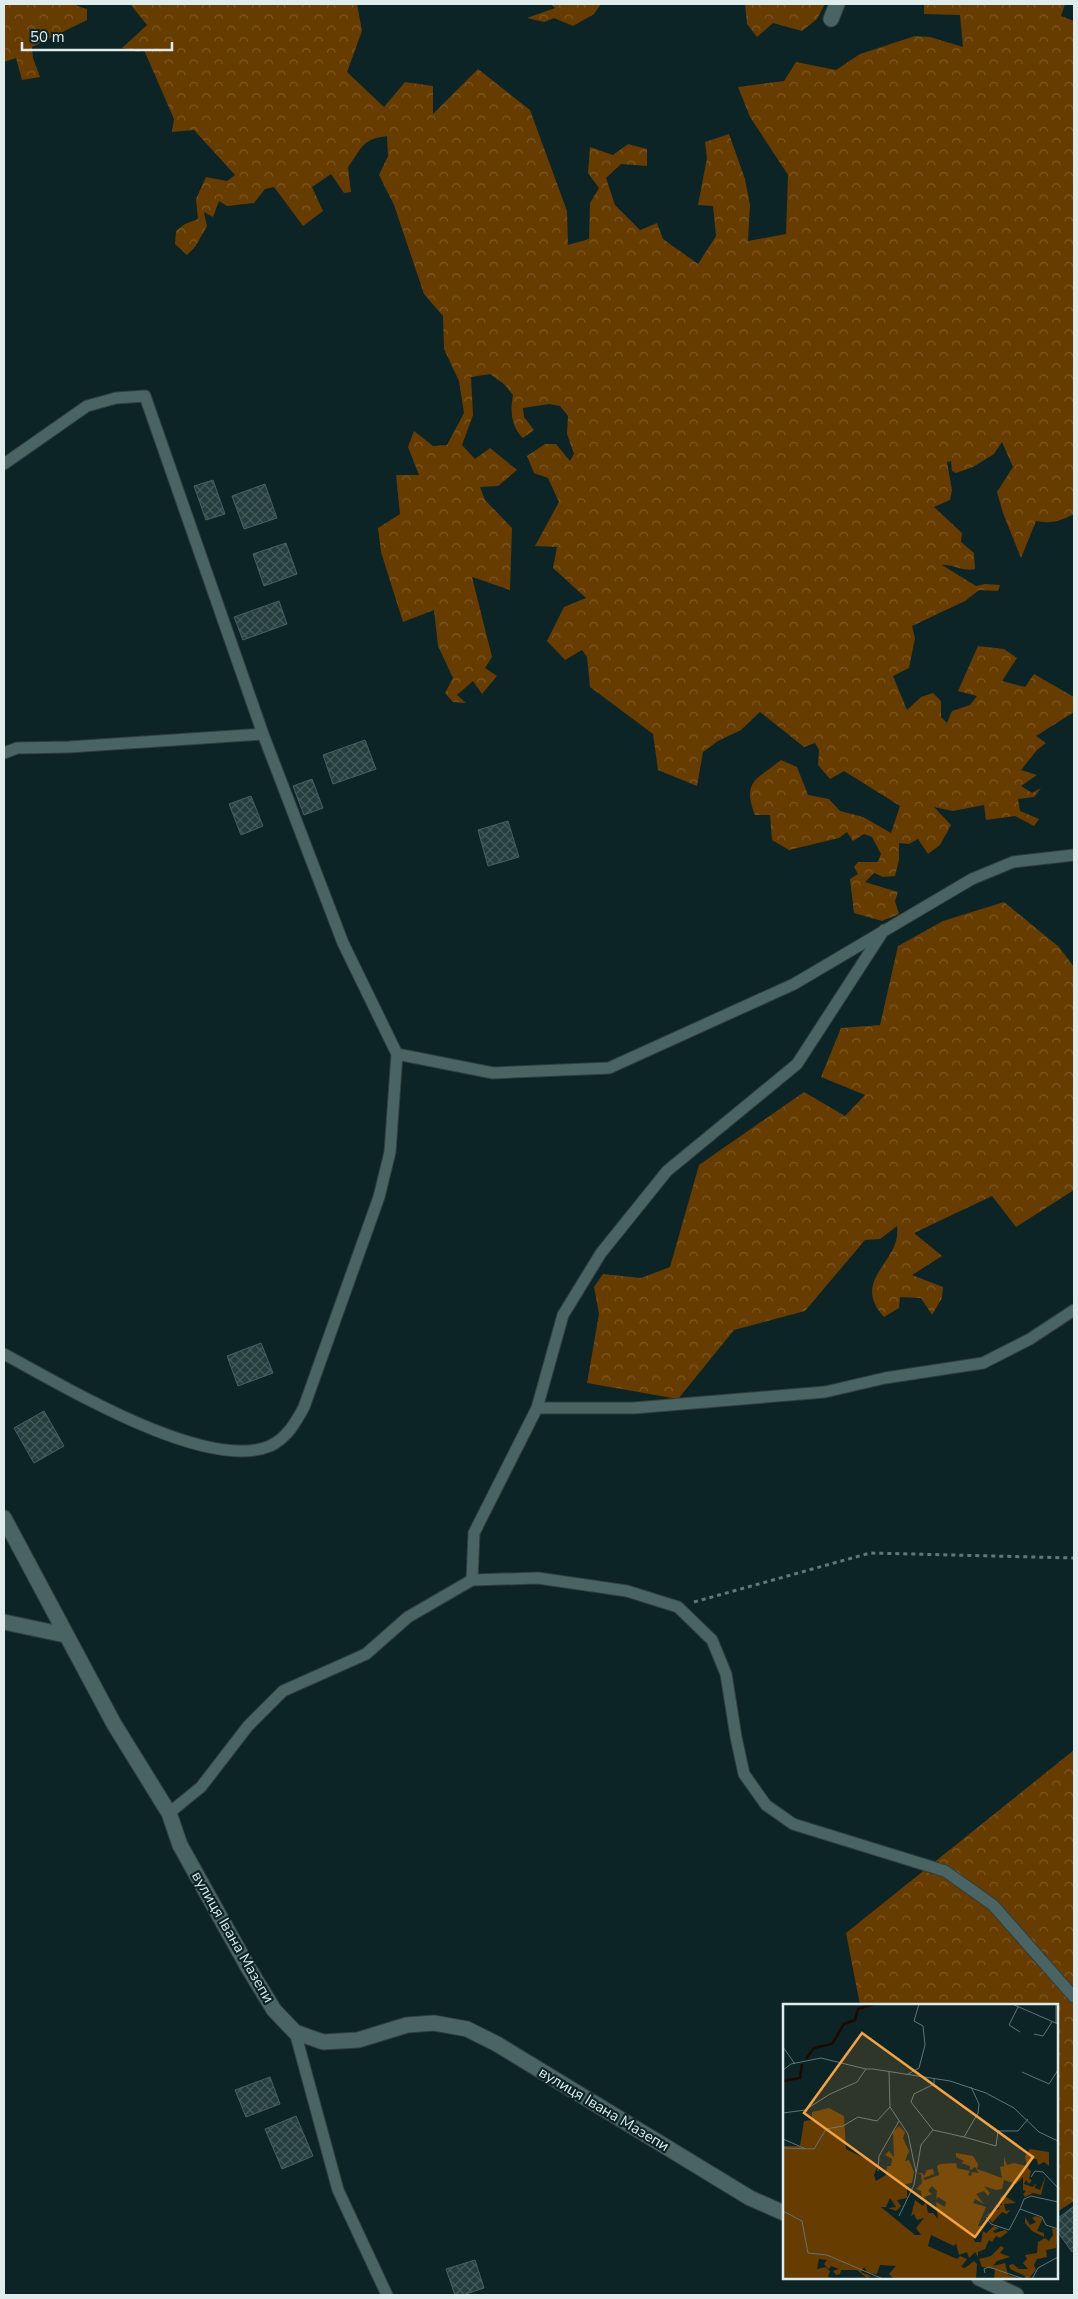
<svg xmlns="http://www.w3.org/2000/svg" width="1078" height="2299" viewBox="0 0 1078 2299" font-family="'Nunito Sans',sans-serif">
  <defs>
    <pattern id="forest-crowns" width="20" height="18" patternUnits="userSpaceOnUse" patternTransform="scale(1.25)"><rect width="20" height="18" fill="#673c00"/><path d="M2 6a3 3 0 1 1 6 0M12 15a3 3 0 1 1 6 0" fill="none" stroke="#7c5825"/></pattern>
    <pattern id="building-cross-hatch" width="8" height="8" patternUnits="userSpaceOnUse" patternTransform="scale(1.25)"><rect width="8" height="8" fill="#263e3e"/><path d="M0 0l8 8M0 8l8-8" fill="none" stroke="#455a5a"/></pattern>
  </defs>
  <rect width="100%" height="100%" fill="#0c2425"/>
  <!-- forest -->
  <path fill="url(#forest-crowns)" d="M 4,4 L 77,4 L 77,6 L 87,9 L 87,20 L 32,47 L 33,58 L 40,77 L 22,80 L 16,58 L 4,62 Z
    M 130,4 L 357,4 L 362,31 L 347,72 L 384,107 L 405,82 L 433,86 L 433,114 L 478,69 L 530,110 L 567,211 L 568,245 L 589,239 L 590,203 L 599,188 L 588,173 L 590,147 L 613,155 L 628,144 L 647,149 L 647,166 L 621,164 L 606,178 L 615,205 L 640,230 L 657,223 L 663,239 L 698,264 L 716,236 L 713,206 L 698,205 L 707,158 L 705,142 L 729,134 L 745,179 L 750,205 L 748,241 L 786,234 L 788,175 L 750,117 L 738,87 L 784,81 L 796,62 L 836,70 L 860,54 L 915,36 L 930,37 L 963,47 L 960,15 L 924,14 L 924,4 L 1065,4 L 1061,16 L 1074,21 L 1074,514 C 1061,521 1051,524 1036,521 L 1021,558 L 1003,513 L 997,492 L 1013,467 L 1002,442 L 994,454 L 973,467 L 956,473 L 952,471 L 951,461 L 947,462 L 952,490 L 950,500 L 934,507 L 962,533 L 961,542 L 974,553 L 975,569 C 963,572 954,564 942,565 L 976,586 L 985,584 L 1000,585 L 998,591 L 979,590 L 965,601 L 912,626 L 915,638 L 909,668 L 893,676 L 907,710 L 921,697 L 933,693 L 941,701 L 941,717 L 947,723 L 952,711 L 970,705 L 977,696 L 958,691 L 978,646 L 1004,649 L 1017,658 L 1002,681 L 1025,687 L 1034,674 L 1074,697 L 1074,712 L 1036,736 L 1046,743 L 1037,750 L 1021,770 L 1037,775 L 1021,786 L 1032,793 L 1041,788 L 1034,797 L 1018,799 L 1020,811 L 1039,819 L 1034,826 L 1015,816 L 986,820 L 984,805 L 953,811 L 934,807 L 951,825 L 940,845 L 928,854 L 918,839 L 909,844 L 899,843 L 899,860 L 895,876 L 883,877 L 874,873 L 865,882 L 898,892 L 895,901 L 899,914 L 882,921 L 854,913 L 850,879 L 858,874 L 854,867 L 858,862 L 878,862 L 881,854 L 872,837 L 864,834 L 853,841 L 847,832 L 839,838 L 789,850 L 772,840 L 770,815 L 755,815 C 742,781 756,780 781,760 L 797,767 L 808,795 L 829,799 L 840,811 L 863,817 L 891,833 L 900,806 L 844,771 L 830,779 L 818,765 L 819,750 L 815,743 L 804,747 L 760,712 L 741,730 L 718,741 L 703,752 L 697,786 L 658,770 L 653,734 L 590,687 L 587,657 L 582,650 L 565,660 L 547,641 L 564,607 L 586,598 L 553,568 L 557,547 L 535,546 L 559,502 L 548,478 L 534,473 L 527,456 L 545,444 L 556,444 L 570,461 L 574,454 L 567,434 L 568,416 L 560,406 L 549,404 L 523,408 L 524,417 L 534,430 L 523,438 C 511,427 510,410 513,395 L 505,385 L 490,374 L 471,377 L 473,415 L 462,445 L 475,459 L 490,448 L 517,470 L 498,486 L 480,487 L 485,500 L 512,528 L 510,590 L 472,577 L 492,657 L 485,668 L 497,676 L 482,694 L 473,681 L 457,695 L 466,703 L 453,702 L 445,693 L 453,678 L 438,646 L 434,610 L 403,622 L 381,552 L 378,528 L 400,514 L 396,475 L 419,475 L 408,447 L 414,431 L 433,446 L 447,445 L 464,413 L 459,381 L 444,349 L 443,316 L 424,294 L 394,205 L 379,175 L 388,156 L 387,136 C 361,139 362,149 348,167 L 351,192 L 344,193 L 331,174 L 312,187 L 323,211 L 303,226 L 274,187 L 265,189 L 254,203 L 227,206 L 219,201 L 213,217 L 204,212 L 207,226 L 195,247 L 187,255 L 175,244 L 176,231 L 185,224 L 198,219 L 196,199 L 206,177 L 227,181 L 235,175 L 194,130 L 172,132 L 174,119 L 144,50 L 138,52 L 122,48 L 147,25 Z
    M 551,4 L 601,4 L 594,14 L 573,26 L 554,18 L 544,22 L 527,18 L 555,8 Z
    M 745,4 L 825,4 L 817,19 L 802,31 L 773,23 L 757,37 L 747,24 Z
    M 1004,902 L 1059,947 L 1074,967 L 1074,1190 L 1016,1227 L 992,1196 L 914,1233 L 942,1256 L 912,1275 L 943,1287 L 942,1298 L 932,1315 L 921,1298 L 900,1297 L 899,1308 L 884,1317 C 849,1279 903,1261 897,1226 L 880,1239 L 865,1240 L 805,1311 L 734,1330 L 678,1399 L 587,1383 L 599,1314 L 594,1287 L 603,1274 L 641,1278 L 670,1267 L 699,1165 L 804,1092 L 845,1116 L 865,1095 L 821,1077 L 841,1028 L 880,1025 L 898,946 L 943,921 Z
    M 1074,1750 L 1074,2201 L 1057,2212 L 1057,2005 L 860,2005 L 846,1933 Z"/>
  <!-- building -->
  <path fill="url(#building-cross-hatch)" stroke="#476061" d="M 213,480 L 225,514 L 206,520 L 194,486 Z
    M 265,484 L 277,518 L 244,529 L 232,496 Z
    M 286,543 L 297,574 L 264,586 L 253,554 Z
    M 279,601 L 287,624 L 243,640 L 234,617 Z
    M 365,740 L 376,769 L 333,784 L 323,755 Z
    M 312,779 L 323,808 L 304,815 L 293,786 Z
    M 251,796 L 263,826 L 241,835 L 229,804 Z
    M 508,821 L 519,857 L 488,866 L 478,830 Z
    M 261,1343 L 273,1373 L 238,1386 L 227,1356 Z
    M 44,1411 L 64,1446 L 34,1463 L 14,1428 Z
    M 270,2077 L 280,2104 L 246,2117 L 235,2090 Z
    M 296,2116 L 313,2156 L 282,2169 L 265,2129 Z
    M 1074,2206 L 1074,2251 L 1072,2252 L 1057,2231 L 1057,2219 Z
    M 475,2260 L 484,2288 L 463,2295 L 455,2295 L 446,2269 Z"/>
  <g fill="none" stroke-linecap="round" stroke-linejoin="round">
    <!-- lane casing -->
    <g stroke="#313e3f" stroke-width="13">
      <path id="lane" d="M 4,464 L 87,406 L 116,398 L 145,396 L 263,734 L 69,747 L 17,748 L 4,753
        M 397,1054 L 493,1073 L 609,1068 L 794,984 L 972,879 L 1013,862 L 1074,855
        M 4,1354 C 62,1385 206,1473 270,1446 C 287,1438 296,1422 304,1407 L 379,1197 L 390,1152 L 397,1054 L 343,943 L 263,734
        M 537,1408 L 634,1408 L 825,1392 L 885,1378 L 983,1363 L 1030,1339 L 1074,1310
        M 472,1580 L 538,1578 L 627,1591 L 678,1607 L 712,1640 L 726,1674 L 736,1737 L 744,1774 L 766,1805 L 793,1824 L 945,1871 L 993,1905 L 1074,1997
        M 169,1813 L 201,1787 L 248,1726 L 283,1691 L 366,1654 L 408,1617 L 472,1580 L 474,1533 L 537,1408 L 563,1315 L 601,1253 L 667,1171 L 797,1064 L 884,930
        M 295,2032 L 338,2190 L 387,2295"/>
    </g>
    <!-- street casing -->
    <g stroke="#313e3f" stroke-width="17">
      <path id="street" d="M 831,19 L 837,4
        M 4,1518 L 114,1724 L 169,1813 L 180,1845 L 249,1969 L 274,2010 L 295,2032 L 323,2042 L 358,2040 L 407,2025 L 434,2023 L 467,2029 L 497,2044 L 750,2198 L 784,2213
        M 4,1622 L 65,1635
        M 979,2278 L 1016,2295"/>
    </g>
    <!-- path -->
    <path stroke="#637778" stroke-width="3" stroke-dasharray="4 4" stroke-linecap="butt" d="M 694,1602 L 870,1553 L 1074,1558"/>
    <!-- lane -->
    <use href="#lane" stroke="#4a6464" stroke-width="11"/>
    <!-- street -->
    <use href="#street" stroke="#4a6464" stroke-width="15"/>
  </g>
  <g text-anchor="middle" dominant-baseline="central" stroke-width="4.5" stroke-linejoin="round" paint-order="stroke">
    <!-- street labels -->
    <g font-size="15" fill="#deecec" stroke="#0c2425">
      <text transform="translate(233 1937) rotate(60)">вулиця Івана Мазепи</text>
      <text transform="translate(604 2109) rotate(31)">вулиця Івана Мазепи</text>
    </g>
  </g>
  <!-- overview -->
  <g transform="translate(783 2004)">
    <rect width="275" height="275" fill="#0c2425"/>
    <path d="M 46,104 L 61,112 L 63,145 L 95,161 L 91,171 L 93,177 L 103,171 L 104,162 L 108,162 L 109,155 L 102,151 L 106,147 L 111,153 L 110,128 L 116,122 L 122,128 L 120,134 L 126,147 L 122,157 L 126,156 L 131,168 L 129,179 L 118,181 L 124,182 L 124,194 L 114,196 L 118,202 L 113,207 L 105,204 L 113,203 L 107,194 L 103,203 L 98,203 L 132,231 L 138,231 L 133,224 L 141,214 L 134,216 L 131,210 L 128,212 L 132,196 L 140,202 L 143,198 L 145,209 L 150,209 L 155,215 L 153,198 L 162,203 L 163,198 L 155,193 L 153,195 L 154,187 L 149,182 L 145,187 L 149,190 L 139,194 L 138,187 L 133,185 L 139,179 L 138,170 L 134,169 L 139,169 L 141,172 L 144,166 L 150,165 L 151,170 L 140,174 L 142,176 L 156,171 L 154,162 L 157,160 L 173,159 L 174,164 L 187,167 L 185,171 L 188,172 L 189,168 L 196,169 L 192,163 L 187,166 L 187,162 L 178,159 L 181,157 L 173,153 L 173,149 L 190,152 L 195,160 L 194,165 L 219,174 L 217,163 L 221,162 L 221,153 L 224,161 L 231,159 L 244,162 L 242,152 L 247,145 L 266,148 L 266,162 L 261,158 L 255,161 L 254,155 L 248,155 L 245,164 L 248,167 L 246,175 L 249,176 L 246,180 L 243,176 L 241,180 L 250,183 L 253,179 L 252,184 L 257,186 L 263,171 L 258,191 L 250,189 L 242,193 L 240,190 L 243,187 L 240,186 L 240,173 L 233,180 L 221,176 L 219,185 L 213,186 L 201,182 L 207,189 L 205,192 L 201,187 L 193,190 L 201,200 L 192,195 L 190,199 L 203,203 L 195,222 L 201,222 L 190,232 L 192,238 L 198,238 L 200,227 L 203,229 L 211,222 L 216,224 L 210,227 L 212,229 L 222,226 L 225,228 L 217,234 L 213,232 L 209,238 L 206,236 L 202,245 L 195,248 L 195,253 L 192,248 L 186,254 L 184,248 L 176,251 L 173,239 L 171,242 L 148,231 L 145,242 L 174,255 L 177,252 L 184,255 L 178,263 L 182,264 L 191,257 L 194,260 L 193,275 L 111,275 L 106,270 L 113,262 L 97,261 L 94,270 L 85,269 L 81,263 L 78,268 L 88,272 L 84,274 L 74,266 L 58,266 L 57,270 L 53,271 L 50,267 L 56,265 L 48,262 L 46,265 L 44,264 L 41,260 L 44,256 L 36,255 L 34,265 L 42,263 L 47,267 L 45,273 L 54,275 L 0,275 L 0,142 L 17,142 L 21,117 L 29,116 L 29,108 ZM 220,191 L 233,199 L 221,200 L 223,207 L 227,206 L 224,210 L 219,208 L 209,219 L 204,211 L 217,204 L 212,202 L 219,201 L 217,194 ZM 253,212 L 260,214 L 254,227 L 261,229 L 261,233 L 249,227 L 242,219 L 242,213 L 247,221 L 253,218 L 249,214 ZM 269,224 L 275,226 L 273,244 L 263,246 L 264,253 L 254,255 L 251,261 L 253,266 L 246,274 L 242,275 L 242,272 L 227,265 L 226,261 L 230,260 L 236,265 L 245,265 L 240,259 L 244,255 L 242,251 L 254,249 L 255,238 L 262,234 L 266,237 L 270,231 ZM 218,242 L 221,244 L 217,249 L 227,253 L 214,257 L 210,262 L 222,259 L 225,271 L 238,275 L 211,275 L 212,265 L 199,263 L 196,255 L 208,252 Z" fill="#673c00"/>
    <path fill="none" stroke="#1d0900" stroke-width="2.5" d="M 23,55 L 31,44 L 49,40 L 61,20 L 72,16 L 75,5 L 91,0M 0,77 L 17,74 L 19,60"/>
    <path fill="none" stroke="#607475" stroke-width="1" d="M 229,0 L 275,20M 273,0 L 273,19M 235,3 L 226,21 L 237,28M 251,30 L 260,32 L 269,18M 0,43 L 12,60M 0,66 L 8,60 L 38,54 L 83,65M 106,68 L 107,103 L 125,130 L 133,168M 239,68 L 266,80 L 275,66M 125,70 L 136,64 L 142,41 L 140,22 L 131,17 L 136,0M 151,74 L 151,80 L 131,90 L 128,98 L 150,126 L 181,133M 188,83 L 196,100 L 195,109 L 181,133 L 213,142 L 215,127 L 235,127 L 245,115M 0,109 L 22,106 L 47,90 L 74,78 L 83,65 L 90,65 L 167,77 L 203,89 L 231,104 L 256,128 L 275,137M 0,135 L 23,145M 0,144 L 31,145 L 43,125 L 60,122 L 75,113 L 94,117 L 107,103M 95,167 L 96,152 L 116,117M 248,173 L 252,167 L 260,168 L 275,184M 237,205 L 241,195 L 248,192 L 275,198M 0,207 L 19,217 L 25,249 L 44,251 L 100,275M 116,212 L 131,181 L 138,141 L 150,126M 203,213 L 208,220 L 226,226 L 237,205 L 259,213 L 263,221 L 275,225M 202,269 L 201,265 L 206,263 L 241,275M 249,275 L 255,264 L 275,253"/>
    <path fill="#f4a344" fill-opacity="0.15" stroke="#f4a344" stroke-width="2.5" d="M 79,29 L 250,153 L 192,233 L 21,109 Z"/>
    <rect width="275" height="275" fill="none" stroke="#deecec" stroke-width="2.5"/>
  </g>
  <!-- border -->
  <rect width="1078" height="2299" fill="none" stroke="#deecec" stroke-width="10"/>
  <!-- scale -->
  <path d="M22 42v8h150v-8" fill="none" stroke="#deecec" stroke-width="2.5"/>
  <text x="30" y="42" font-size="15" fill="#deecec" stroke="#0c2425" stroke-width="4" paint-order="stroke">50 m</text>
</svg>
